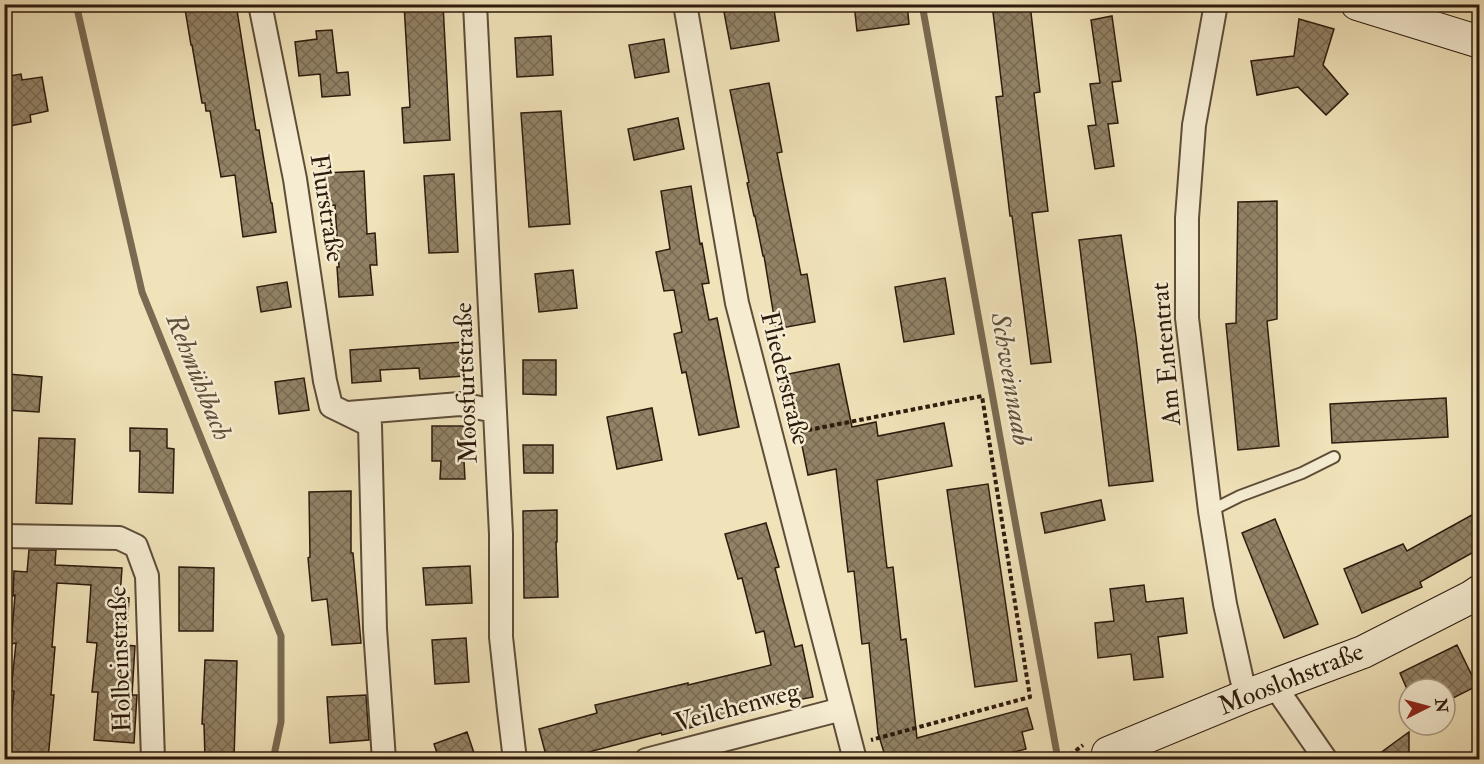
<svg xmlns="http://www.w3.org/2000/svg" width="1484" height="764" viewBox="0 0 1484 764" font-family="'IM FELL Double Pica',serif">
  <defs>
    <pattern id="building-cross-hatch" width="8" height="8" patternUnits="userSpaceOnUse" patternTransform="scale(1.5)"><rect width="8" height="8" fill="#928266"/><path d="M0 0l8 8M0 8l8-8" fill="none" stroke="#786a52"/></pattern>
  </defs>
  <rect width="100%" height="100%" fill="#f0e2b9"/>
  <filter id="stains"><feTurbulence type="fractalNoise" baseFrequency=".00333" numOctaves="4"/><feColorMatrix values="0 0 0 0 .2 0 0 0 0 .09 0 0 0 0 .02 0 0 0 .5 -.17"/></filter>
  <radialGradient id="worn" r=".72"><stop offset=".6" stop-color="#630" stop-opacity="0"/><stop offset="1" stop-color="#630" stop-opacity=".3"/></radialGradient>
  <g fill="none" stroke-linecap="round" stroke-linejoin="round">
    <!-- stream -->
    <path stroke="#7a6a51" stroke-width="7" d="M 76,4 L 142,292 L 281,636 L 281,722 L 273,760
      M 922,4 L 1057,754 L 1061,760"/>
  </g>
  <!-- building -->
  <path fill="url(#building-cross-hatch)" stroke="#2d1b0d" stroke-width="1.5" d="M 211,4 L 236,4 L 256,130 L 259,130 L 271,203 L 272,203 L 276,232 L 243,237 L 235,175 L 221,177 L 210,111 L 206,111 L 205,103 L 202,103 L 192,45 L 191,45 L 185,9 Z
    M 404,4 L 443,4 L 450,140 L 404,143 L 402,108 L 410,107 Z
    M 765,4 L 773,4 L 779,41 L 731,49 L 724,12 Z
    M 854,4 L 907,4 L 909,24 L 857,31 Z
    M 992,4 L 1030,4 L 1040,92 L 1034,93 L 1048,211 L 1032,213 L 1051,362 L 1031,364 L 1012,216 L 1010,216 L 996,97 L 1003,96 Z
    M 1112,16 L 1121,81 L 1112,82 L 1118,123 L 1108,124 L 1114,166 L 1095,169 L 1088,126 L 1096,125 L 1090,84 L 1100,83 L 1091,20 Z
    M 1299,19 L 1334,29 L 1323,65 L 1348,94 L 1326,115 L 1298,87 L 1257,95 L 1251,61 L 1294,56 Z
    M 332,30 L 337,73 L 348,72 L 350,95 L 322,97 L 320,74 L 299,76 L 295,42 L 317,39 L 316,31 Z
    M 551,36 L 553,75 L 517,77 L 515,38 Z
    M 664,39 L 669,72 L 635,78 L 629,45 Z
    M 21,74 L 22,80 L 42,77 L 48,111 L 30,115 L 31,122 L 4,127 L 4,77 Z
    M 769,83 L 782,152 L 777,153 L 801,275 L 807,274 L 815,322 L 776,329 L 764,256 L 763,256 L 755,216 L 754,216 L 747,183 L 749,182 L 730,90 Z
    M 561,111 L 570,224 L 529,227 L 521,113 Z
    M 678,118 L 684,149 L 634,160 L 628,129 Z
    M 364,171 L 367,234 L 375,233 L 377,265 L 370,265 L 373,295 L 339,297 L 337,267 L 339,267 L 335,205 L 327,206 L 325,173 Z
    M 454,174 L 458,252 L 429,253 L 424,176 Z
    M 691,186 L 700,244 L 702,243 L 709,283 L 702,284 L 709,320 L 717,318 L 739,427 L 699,435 L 686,372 L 682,373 L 674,334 L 682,332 L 674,290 L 664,291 L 656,252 L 670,249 L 661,191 Z
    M 1277,201 L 1277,319 L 1267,321 L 1279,446 L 1238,450 L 1226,324 L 1236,323 L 1238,202 Z
    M 1121,235 L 1136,337 L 1153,481 L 1109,486 L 1079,240 Z
    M 573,270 L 577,308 L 539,312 L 535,274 Z
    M 945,278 L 954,334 L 904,342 L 895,287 Z
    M 287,282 L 291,307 L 261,312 L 257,287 Z
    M 463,342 L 465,376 L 420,379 L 419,368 L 380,370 L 381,381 L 352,383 L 350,350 Z
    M 523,360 L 556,360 L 556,395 L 523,394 Z
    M 839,364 L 852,427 L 876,422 L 878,436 L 944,423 L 952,466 L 877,480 L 887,568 L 893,567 L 901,640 L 906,639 L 917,738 L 1027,708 L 1033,729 L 1022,732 L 1026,749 L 987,759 L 886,759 L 878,733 L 869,643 L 862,644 L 854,571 L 848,572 L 836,469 L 808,475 L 794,406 L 784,408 L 778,376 Z
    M 8,374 L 42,377 L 39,412 L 6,410 Z
    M 304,378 L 309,410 L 279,414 L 275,382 Z
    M 1446,398 L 1448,437 L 1332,443 L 1330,404 Z
    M 652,408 L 662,460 L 617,469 L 607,417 Z
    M 432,426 L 471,426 L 471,461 L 464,461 L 465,479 L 440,479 L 441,461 L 432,461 Z
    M 130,428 L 167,429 L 167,448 L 174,449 L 173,493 L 139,492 L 140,451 L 130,451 Z
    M 39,438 L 75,439 L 72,504 L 36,503 Z
    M 523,445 L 553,445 L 553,473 L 524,473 Z
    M 988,484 L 1017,681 L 975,687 L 947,490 Z
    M 351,491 L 351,553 L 353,553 L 361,643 L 332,645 L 327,599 L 312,601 L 308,558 L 310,557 L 309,492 Z
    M 1101,500 L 1105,520 L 1045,533 L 1041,513 Z
    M 557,510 L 557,542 L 556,542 L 558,597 L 524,598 L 523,511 Z
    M 1479,511 L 1479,549 L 1420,582 L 1422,587 L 1362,613 L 1344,569 L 1403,544 L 1407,551 Z
    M 1275,519 L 1318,624 L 1284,638 L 1242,533 Z
    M 766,523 L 779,567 L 775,568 L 795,647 L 802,645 L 813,697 L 757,708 L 757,711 L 662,735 L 661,733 L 581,754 L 581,756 L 568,759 L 547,759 L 539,729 L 597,713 L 595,705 L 688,683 L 688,685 L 771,665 L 764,631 L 756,633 L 742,578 L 738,579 L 725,534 Z
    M 29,550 L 56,550 L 55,565 L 122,568 L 120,597 L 129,598 L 126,645 L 135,646 L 132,695 L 137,695 L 134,743 L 94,740 L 98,692 L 92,692 L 97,643 L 87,642 L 91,585 L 57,583 L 52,647 L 55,647 L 51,695 L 54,695 L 48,759 L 7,759 L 14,691 L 11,691 L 16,643 L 11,644 L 15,595 L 13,596 L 14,571 L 27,572 Z
    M 470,566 L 472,603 L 426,605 L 423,568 Z
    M 179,567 L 214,568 L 213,631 L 179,631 Z
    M 1144,585 L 1146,602 L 1183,598 L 1187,633 L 1158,637 L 1163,677 L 1134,680 L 1131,654 L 1098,658 L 1095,623 L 1114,621 L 1110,589 Z
    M 466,638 L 469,682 L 435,684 L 432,640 Z
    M 1457,645 L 1477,686 L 1445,702 L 1445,689 L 1407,689 L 1400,673 Z
    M 205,660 L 237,661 L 234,759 L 205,759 L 204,724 L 202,724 Z
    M 366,695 L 369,740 L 330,743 L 327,697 Z
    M 467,732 L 476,759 L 439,759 L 434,744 Z
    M 1409,732 L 1409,759 L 1372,759 Z"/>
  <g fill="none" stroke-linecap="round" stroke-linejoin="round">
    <!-- lane casing -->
    <g stroke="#5e4d38" stroke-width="14">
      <path id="lane" d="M 1210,511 L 1240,496 L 1302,473 L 1334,457"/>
    </g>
    <!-- street casing -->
    <g stroke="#5e4d38" stroke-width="26">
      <path id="street" d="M 260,4 L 295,179 L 325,381 L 331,406 L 370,425 L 375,629 L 384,760
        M 475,4 L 501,534 L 501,637 L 509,710 L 515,760
        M 685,4 L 737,303 L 855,760
        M 1216,4 L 1194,125 L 1187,218 L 1187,318 L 1210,511 L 1225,604 L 1241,676 L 1245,692 L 1248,695
        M 348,413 L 460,404 L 495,411
        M 4,536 L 119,538 L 136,546 L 147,576 L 153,760
        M 1274,685 L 1326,760
        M 646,760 L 842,709"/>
    </g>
    <!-- secondary casing -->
    <g stroke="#2d1b0d" stroke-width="34">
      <path id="secondary" d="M 1357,4 L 1480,42
        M 1108,753 L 1248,695 L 1363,652 L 1471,597 L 1480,591"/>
    </g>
    <!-- path -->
    <path stroke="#2d1b0d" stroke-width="4" stroke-dasharray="4.5 3" stroke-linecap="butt" d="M 793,433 L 982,396 L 1030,697 L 871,740
      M 1064,760 L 1083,745"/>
    <!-- lane -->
    <use href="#lane" stroke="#f5ecd2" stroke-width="10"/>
    <!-- street -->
    <use href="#street" stroke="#f5ecd2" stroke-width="22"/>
    <!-- secondary -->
    <use href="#secondary" stroke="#f5ecd2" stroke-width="32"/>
  </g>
  <g text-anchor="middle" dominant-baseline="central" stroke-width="5" stroke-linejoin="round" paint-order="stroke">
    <!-- street labels -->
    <g font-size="26" fill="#2d1b0d" stroke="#f5ecd2">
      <text transform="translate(327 208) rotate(81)">Flurstraße</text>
      <text transform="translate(1166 354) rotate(-95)">Am Ententrat</text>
      <text transform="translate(785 378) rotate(76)">Fliederstraße</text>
      <text transform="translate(466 383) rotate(-92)">Moosfurtstraße</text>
      <text transform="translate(120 659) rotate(-92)">Holbeinstraße</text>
      <text transform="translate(1291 679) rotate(-22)">Mooslohstraße</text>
      <text transform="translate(737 707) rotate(-15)">Veilchenweg</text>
    </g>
    <!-- water labels -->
    <g font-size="27" font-style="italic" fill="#614f3b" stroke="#f5ecd2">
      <text transform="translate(199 377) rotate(68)">Rehmühlbach</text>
      <text transform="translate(1011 379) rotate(80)">Schweinnaab</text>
    </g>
  </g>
  <!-- margin -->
  <rect width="1484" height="764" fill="none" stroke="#f0e2b9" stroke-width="24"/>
  <rect x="6" y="6" width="1472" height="752" fill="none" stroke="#2d1b0d" stroke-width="3"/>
  <rect x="12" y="12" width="1460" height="740" fill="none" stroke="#2d1b0d" stroke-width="1.5"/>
  <!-- north arrow -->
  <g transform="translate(1427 707) rotate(84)"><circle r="28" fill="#f5ecd2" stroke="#a59883" stroke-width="1.5"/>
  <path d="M0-4.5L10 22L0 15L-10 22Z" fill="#8f2418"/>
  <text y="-9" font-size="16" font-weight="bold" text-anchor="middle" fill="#2d1b0d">N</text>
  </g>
  <rect width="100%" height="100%" filter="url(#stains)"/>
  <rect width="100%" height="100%" fill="url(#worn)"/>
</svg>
